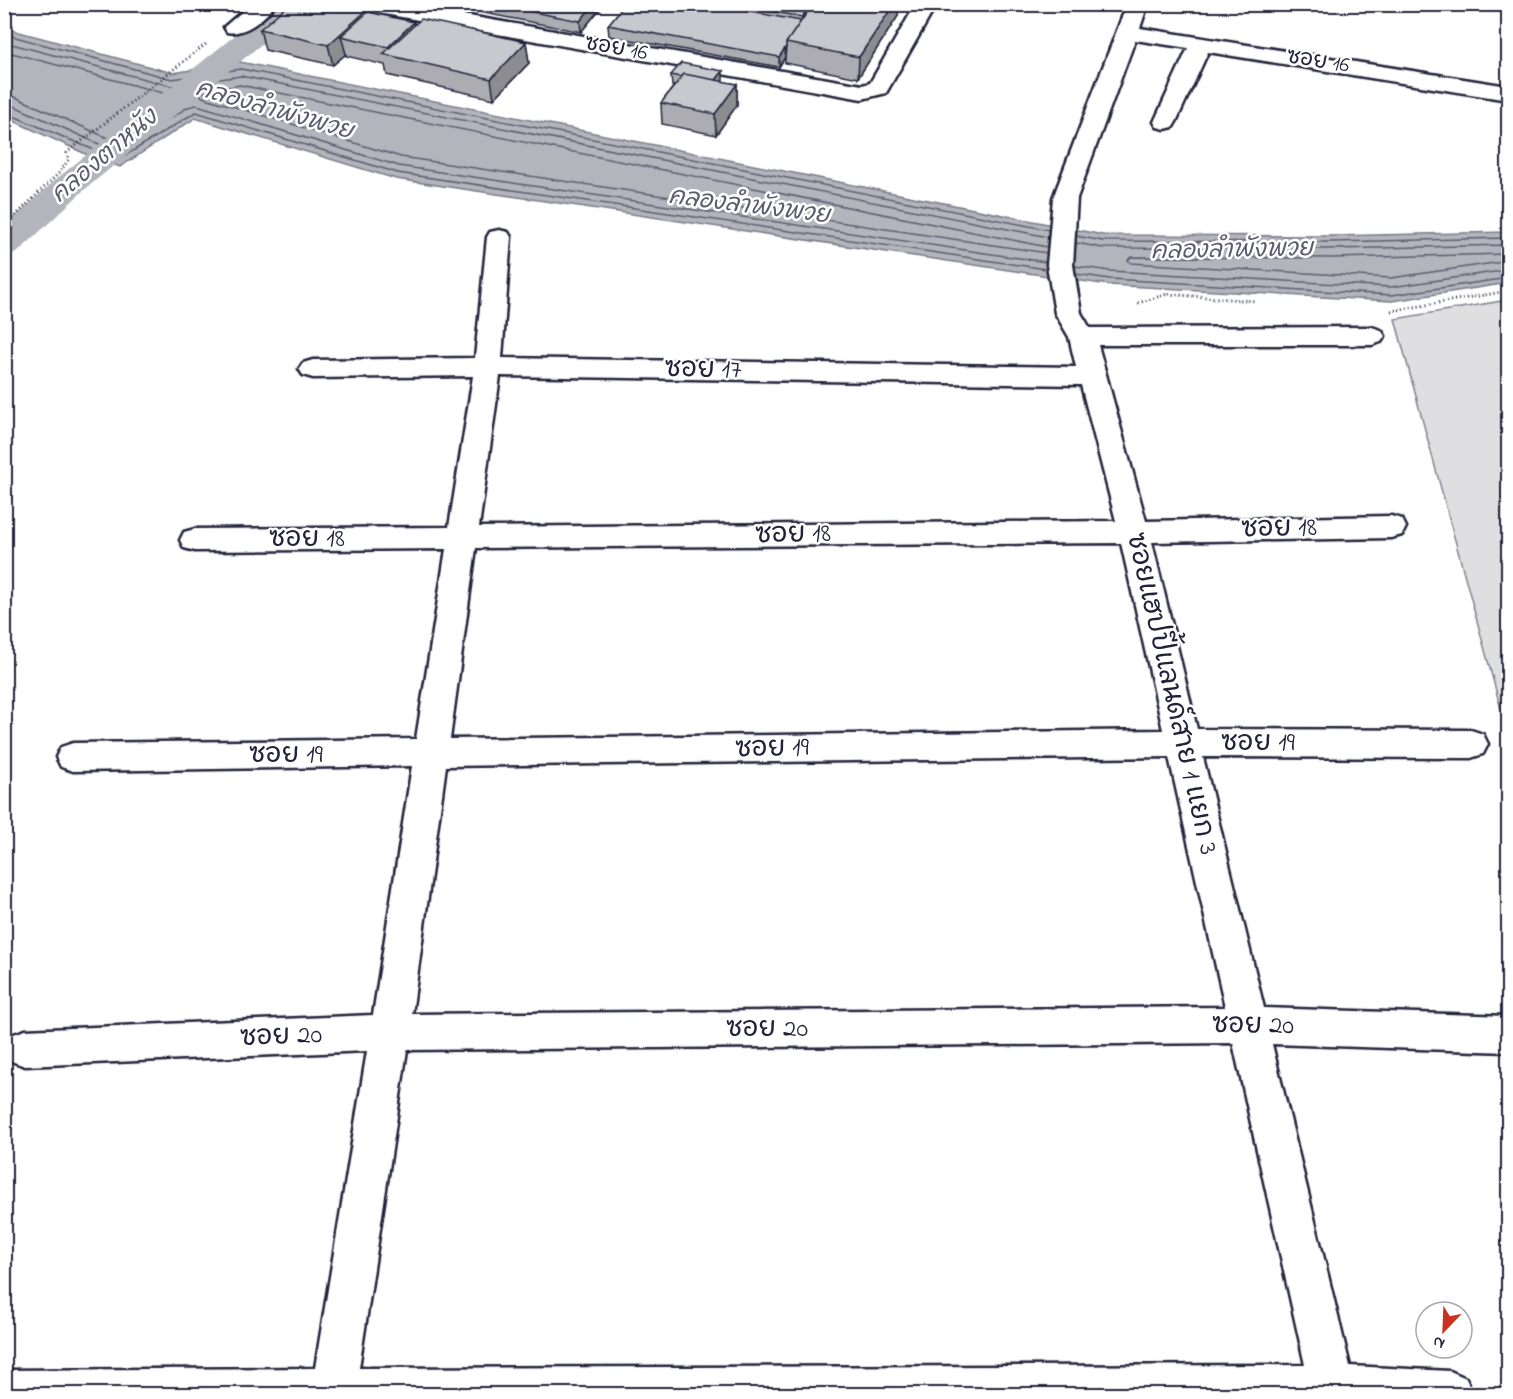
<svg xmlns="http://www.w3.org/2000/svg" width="1513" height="1399" viewBox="0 0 1513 1399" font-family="'Indie Flower','Playpen Sans Thai',sans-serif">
  <rect width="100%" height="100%" fill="#fff"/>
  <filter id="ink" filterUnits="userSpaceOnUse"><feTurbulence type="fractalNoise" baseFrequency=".0167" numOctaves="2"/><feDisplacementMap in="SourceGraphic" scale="12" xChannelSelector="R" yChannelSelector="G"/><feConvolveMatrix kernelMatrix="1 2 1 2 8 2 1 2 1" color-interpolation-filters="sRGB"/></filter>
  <g filter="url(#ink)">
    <!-- green -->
    <path fill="#dfdfe2" stroke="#80808e" stroke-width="1.5" d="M 1508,300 L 1508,735 L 1395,319 Z"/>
    <!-- water -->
    <path fill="#b4b4bc" stroke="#7a7a88" stroke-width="1.5" d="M 4,28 L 173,73 L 240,62 L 1103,235 L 1332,236 L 1508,232 L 1508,283 L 1392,301 L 1109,285 L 396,179 L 195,118 L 120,167 L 88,155 L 5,117 Z"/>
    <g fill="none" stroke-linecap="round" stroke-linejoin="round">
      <!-- shore -->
      <path stroke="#5c5c6f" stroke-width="1.5" d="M 4,34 L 172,79 L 241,69 L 1049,230
        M 4,42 L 171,86 L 241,76 L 1048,237
        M 4,51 L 167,94 L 181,94 L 183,97 L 117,142 L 15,97 L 4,95
        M 4,104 L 12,105 L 117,152 L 188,107 L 197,105 L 399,166 L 1046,262
        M 4,112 L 118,160 L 196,112 L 398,173 L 1046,269
        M 1076,236 L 1103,241 L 1332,242 L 1508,238
        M 1076,243 L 1103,248 L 1332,249 L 1508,245
        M 1047,247 L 240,85 L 200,93 L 202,97 L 401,157 L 1047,253
        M 1508,254 L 1332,258 L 1131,257 L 1128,260 L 1131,263 L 1391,278 L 1508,261
        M 1075,266 L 1110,271 L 1391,287 L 1508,270
        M 1076,274 L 1110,279 L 1392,295 L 1508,278"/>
      <!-- canal -->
      <path fill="#b4b4bc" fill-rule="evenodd" d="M 274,4 L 307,4 L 303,10 L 84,190 L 17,253 L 4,255 L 4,226 L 60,176 Z"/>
      <!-- minor casing -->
      <g stroke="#22223b" stroke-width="5">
        <path id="minor" d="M 251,4 L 275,4 C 266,18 244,36 227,32 L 224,27 Z
          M 352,4 L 401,4 L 862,85 L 870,83 L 916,4 L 937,4 L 886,93 L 862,99 L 362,10 L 355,8 Z
          M 1127,4 L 1148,4 L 1140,28 L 1508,86 L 1508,100 L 1208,52 L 1176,122 L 1173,127 L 1165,129 L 1157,127 L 1154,122 L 1188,48 L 1135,40 L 1077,198 L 1073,265 L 1081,313 L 1090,328 L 1372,327 L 1381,330 L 1385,336 L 1381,342 L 1372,345 L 1098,345 L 1146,521 L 1391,516 L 1402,519 L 1406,527 L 1402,535 L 1391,538 L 1152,542 L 1197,729 L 1471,730 L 1483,734 L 1488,744 L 1483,754 L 1471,758 L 1203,757 L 1264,1008 L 1508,1016 L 1508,1052 L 1272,1044 L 1350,1366 L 1450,1371 L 1466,1378 L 1472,1394 L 4,1394 L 4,1370 L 315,1368 L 367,1051 L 25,1066 L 11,1061 L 5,1048 L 11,1035 L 25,1030 L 373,1015 L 412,766 L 73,771 L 61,767 L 56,757 L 61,747 L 73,743 L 416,739 L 446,549 L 195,551 L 184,548 L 180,540 L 184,532 L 195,529 L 449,527 L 473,376 L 313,378 L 303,375 L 299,369 L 303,363 L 313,360 L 475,358 L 487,237 L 490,232 L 499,230 L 508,232 L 511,237 L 502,358 L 1076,367 L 1069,337 L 1055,313 L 1047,265 L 1053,198 ZM 500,376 L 1081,385 L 1116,521 L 479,527 ZM 1121,543 L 1163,730 L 450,739 L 476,548 ZM 1169,757 L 1225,1007 L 412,1014 L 446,766 ZM 1233,1043 L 1305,1365 L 359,1368 L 407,1050 Z"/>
      </g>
      <!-- path -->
      <path stroke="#22223b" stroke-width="3" stroke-dasharray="1 3" stroke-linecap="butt" d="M 4,227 L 60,172 L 69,159 L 67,153 L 69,151 L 206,44
        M 1138,303 L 1167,294 L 1255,301
        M 1391,311 L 1508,291"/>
      <!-- minor -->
      <use href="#minor" fill="#fff" fill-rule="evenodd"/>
    </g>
    <!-- wall -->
    <path fill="#acacb2" stroke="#22223b" stroke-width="1.5" d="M 438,4 L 604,4 L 581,32 Z
      M 625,4 L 899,4 L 898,16 L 858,78 L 785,63 L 785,57 L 779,67 L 609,36 L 608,25 Z
      M 366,11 L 366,14 L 415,25 L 526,42 L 529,63 L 494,99 L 387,75 L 385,65 L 346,56 L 346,54 L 333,65 L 265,50 L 260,29 Z
      M 671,75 L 723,82 L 737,84 L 737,105 L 716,135 L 662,124 L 661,103 L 674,86 L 672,86 Z"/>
    <!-- shaded-wall -->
    <path fill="#8c8c91" stroke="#22223b" stroke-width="1.5" d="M 594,4 L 604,4 L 581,32 L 580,21 Z
      M 810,4 L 817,4 L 802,22 L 802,17 Z
      M 894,4 L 899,4 L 898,16 L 858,78 L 859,57 Z
      M 366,11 L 370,32 L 341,36 L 346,54 L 333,65 L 328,45 Z
      M 414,22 L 418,43 L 390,56 L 388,47 Z
      M 526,42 L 529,63 L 494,99 L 491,79 Z
      M 786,47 L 785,57 L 779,67 L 779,57 Z
      M 723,71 L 723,81 L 713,84 Z
      M 737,84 L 737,105 L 716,135 L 715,114 Z"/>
    <!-- building -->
    <path fill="#c8c8cf" stroke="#22223b" stroke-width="1.5" d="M 289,4 L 335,4 L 366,11 L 328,45 L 260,29 Z
      M 491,4 L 594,4 L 580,21 Z
      M 625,4 L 706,4 L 801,21 L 786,43 L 786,47 L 779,57 L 608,25 Z
      M 731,4 L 810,4 L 802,17 Z
      M 813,4 L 894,4 L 859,57 L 786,43 Z
      M 368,12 L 414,22 L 388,47 L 341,36 Z
      M 421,19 L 526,42 L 491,79 L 383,54 Z
      M 681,63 L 723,71 L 716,80 L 684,74 L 681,77 L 671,75 Z
      M 684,74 L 737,84 L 715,114 L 661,103 Z"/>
  </g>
  <g text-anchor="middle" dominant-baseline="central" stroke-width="5" stroke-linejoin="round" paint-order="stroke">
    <!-- far-street labels -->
    <g font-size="22" fill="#22223b" stroke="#fff">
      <text transform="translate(616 49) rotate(10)">ซอย 16</text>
      <text transform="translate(1318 62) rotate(9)">ซอย 16</text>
    </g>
    <!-- far-water labels -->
    <g font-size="24" font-style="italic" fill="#5c5c6f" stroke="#fff">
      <text transform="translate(274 111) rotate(16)">คลองลำพังพวย</text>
      <text transform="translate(105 157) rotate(-40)">คลองตาหนัง</text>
      <text transform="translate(749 207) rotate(7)">คลองลำพังพวย</text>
      <text transform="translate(1232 251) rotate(-1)">คลองลำพังพวย</text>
    </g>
    <!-- street labels -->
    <g font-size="27" fill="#22223b" stroke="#fff">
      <text transform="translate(703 370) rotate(1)">ซอย 17</text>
      <text transform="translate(1279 529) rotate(-1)">ซอย 18</text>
      <text transform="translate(793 535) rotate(-1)">ซอย 18</text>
      <text x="307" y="539">ซอย 18</text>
      <text transform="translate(1171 694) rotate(77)">ซอยแฮปปี้แลนด์สาย 1 แยก 3</text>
      <text x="1258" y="743">ซอย 19</text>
      <text transform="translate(772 749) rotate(-1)">ซอย 19</text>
      <text x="286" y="755">ซอย 19</text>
      <text transform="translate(1253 1026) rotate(1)">ซอย 20</text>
      <text x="767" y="1029">ซอย 20</text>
      <text transform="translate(281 1037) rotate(-2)">ซอย 20</text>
    </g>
  </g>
  <!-- margin -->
  <rect width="1513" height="1399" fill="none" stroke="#fff" stroke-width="24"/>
  <rect x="12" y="12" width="1489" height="1375" fill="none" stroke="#22223b" stroke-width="2" filter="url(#ink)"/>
  <!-- north arrow -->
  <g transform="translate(1444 1330) rotate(203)"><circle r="28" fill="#ffffff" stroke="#a7a7b1" stroke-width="1.5"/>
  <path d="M0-4.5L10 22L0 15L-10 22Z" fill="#c8321e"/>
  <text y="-9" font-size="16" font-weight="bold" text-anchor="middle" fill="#22223b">N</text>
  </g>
</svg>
